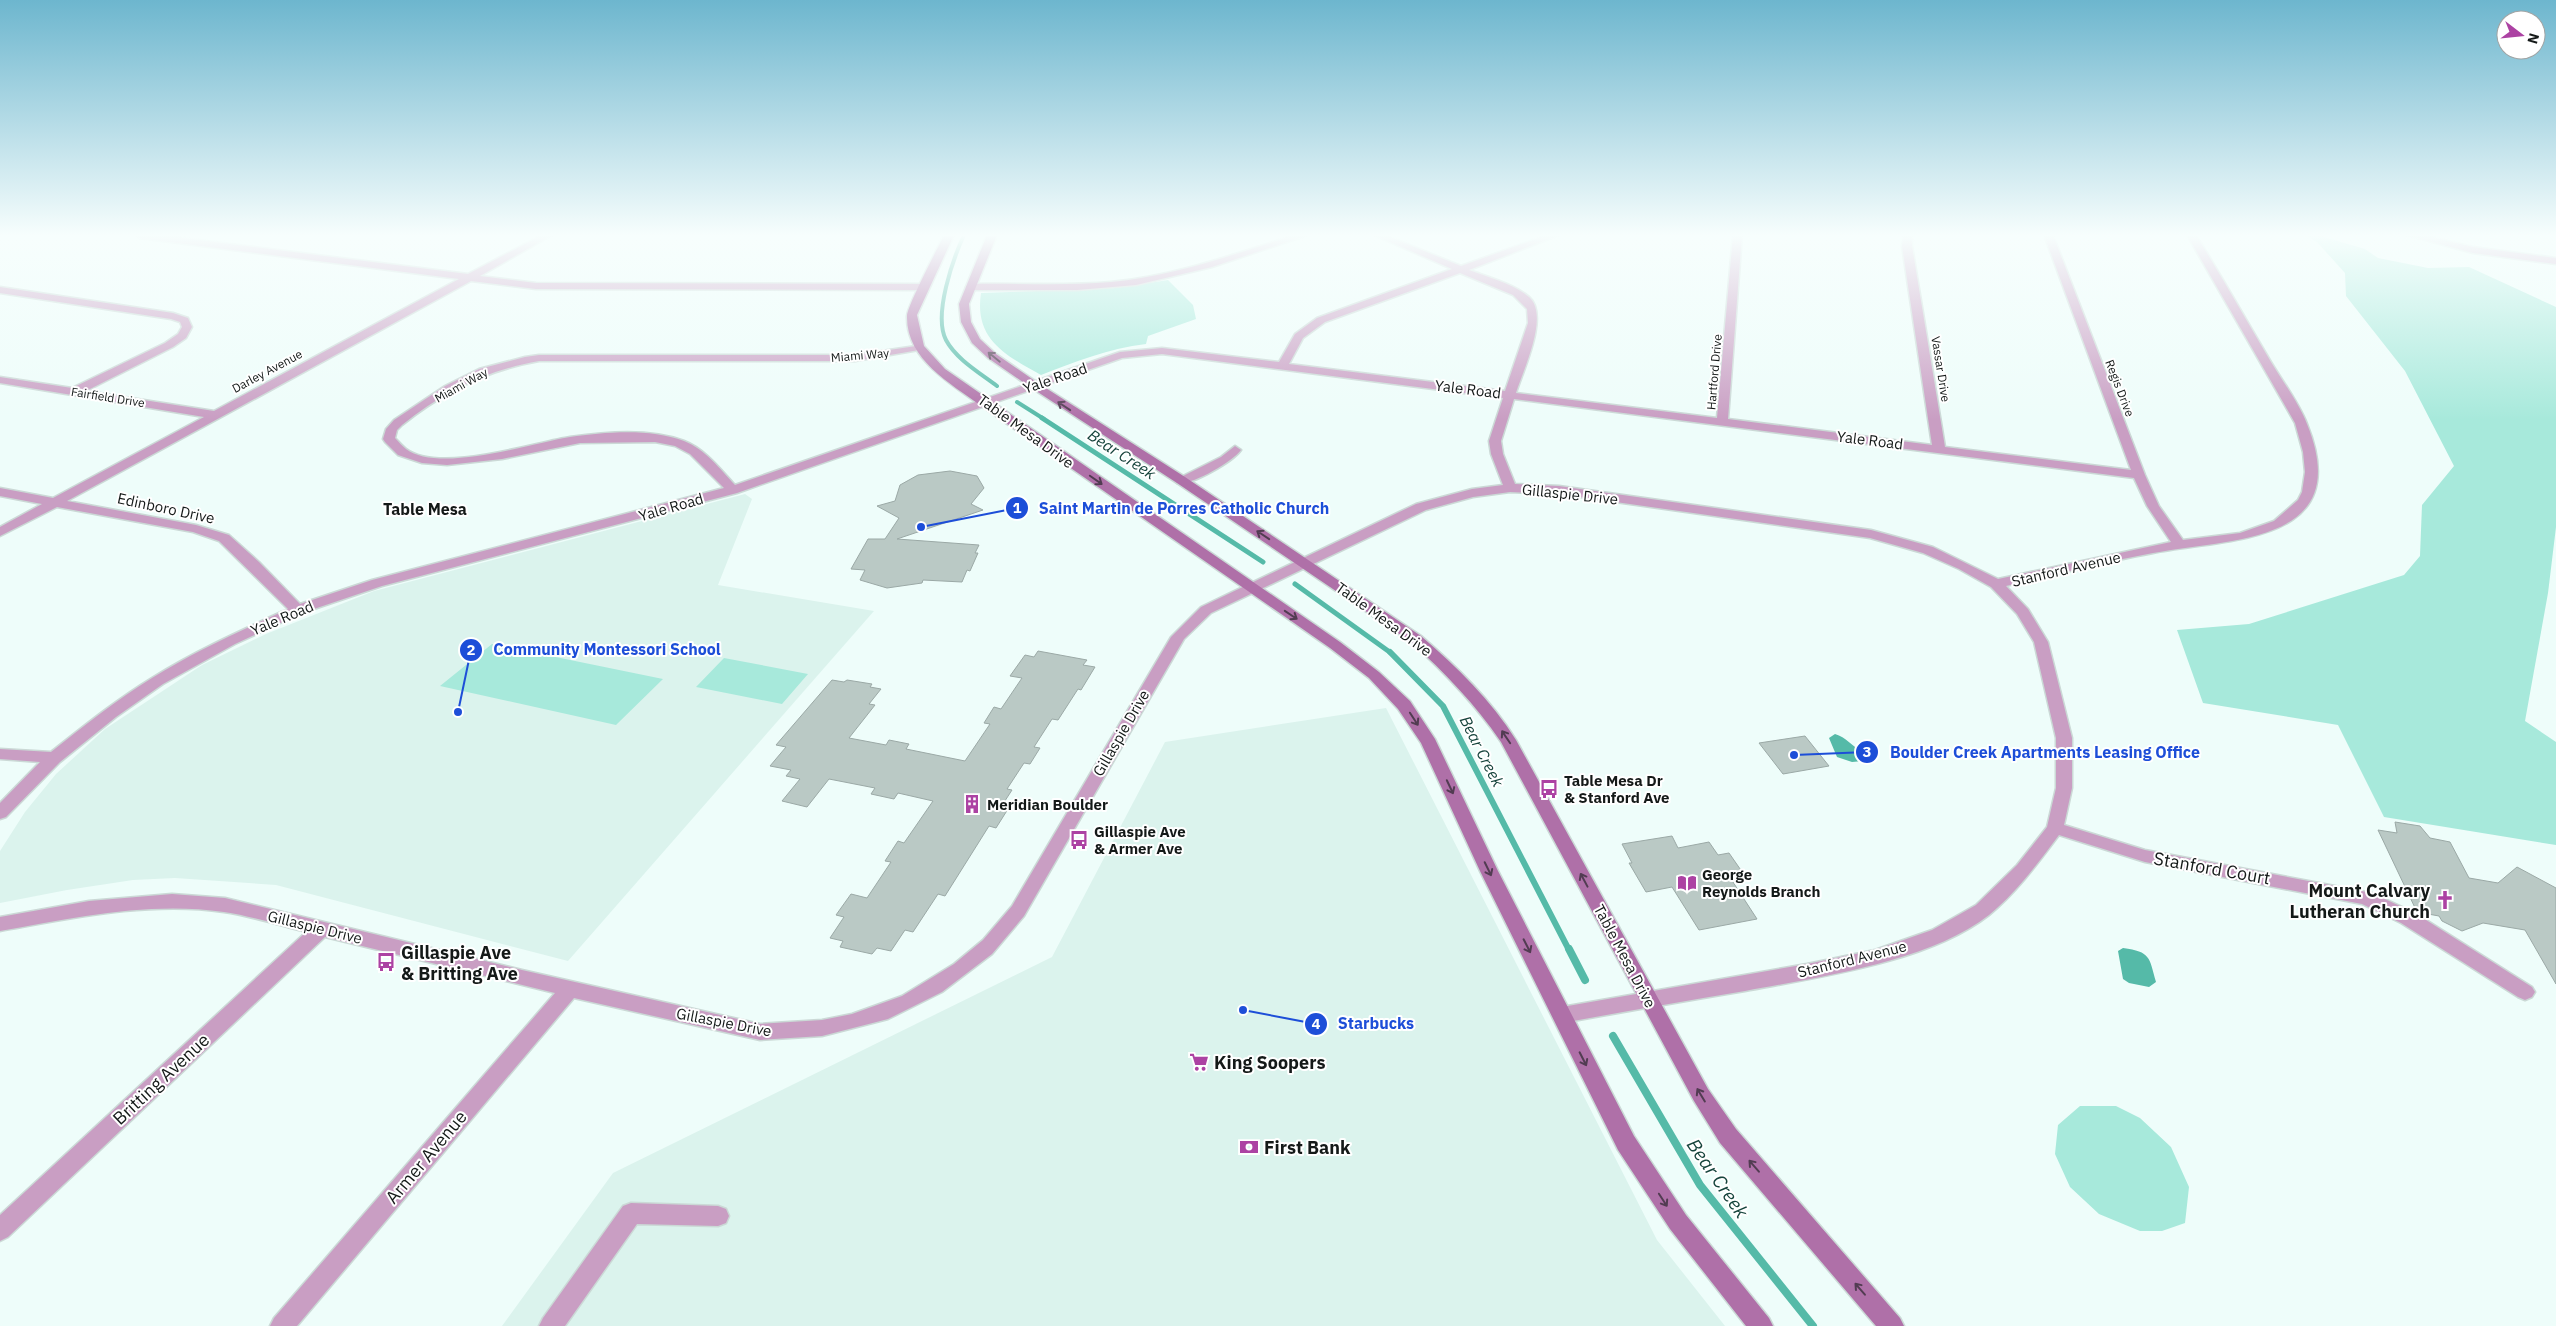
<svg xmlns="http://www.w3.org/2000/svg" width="2556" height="1326" viewBox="0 0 2556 1326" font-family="'IBM Plex Sans',sans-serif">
  <rect width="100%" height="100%" fill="#eefdfa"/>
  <!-- built -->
  <path fill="#dbf3ed" d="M 745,494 L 752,499 L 718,585 L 874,611 L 568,961 L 276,885 L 175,878 L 133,880 L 67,890 L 0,903 L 0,851 L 25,812 L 56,774 L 105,729 L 202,665 L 266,634 L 374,591 Z
    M 1386,708 L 1657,1240 L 1725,1326 L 502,1326 L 613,1173 L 1052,957 L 1165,742 Z"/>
  <!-- green -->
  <path fill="#a7e9db" d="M 2305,235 L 2317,235 L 2365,249 L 2378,258 L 2428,268 L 2469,267 L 2556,307 L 2556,527 L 2548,593 L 2525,721 L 2556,742 L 2556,845 L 2384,817 L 2338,725 L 2203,703 L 2177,630 L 2249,624 L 2404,575 L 2420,556 L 2422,505 L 2454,466 L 2405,371 L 2346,296 L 2345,273 L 2317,242 Z
    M 1168,280 L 1193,305 L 1196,319 L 1148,336 L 1146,344 C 1109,348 1075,362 1041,375 C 1005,355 974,339 981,293 L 1116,288 Z
    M 492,644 L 663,679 L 616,725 L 440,686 Z
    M 724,658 L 808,674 L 782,704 L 696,687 Z
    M 2080,1106 L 2116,1106 L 2140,1118 L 2171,1147 L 2189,1187 L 2185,1223 L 2162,1231 L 2140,1231 L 2099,1214 L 2070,1187 L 2055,1154 L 2058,1125 Z"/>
  <!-- water -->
  <path fill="#55baa8" d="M 1835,734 C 1846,737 1852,746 1862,752 L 1863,761 L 1852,762 L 1837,757 L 1829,738 Z
    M 2123,948 C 2151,952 2149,957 2156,982 L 2149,987 L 2129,983 L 2123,979 L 2118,951 Z"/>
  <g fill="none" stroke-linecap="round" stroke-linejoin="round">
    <!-- stream-far3 -->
    <path stroke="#55baa8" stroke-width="4" d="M 964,235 C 953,259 933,315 946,340 C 956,359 980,373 997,386
      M 1017,402 L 1044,419"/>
    <!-- stream-far2 -->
    <path stroke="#55baa8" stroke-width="5" d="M 1042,418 L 1263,562
      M 1295,584 L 1391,653"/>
    <!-- stream-far1 -->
    <path stroke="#55baa8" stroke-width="6" d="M 1390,652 L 1443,706 L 1569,950"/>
    <!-- stream -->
    <path stroke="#55baa8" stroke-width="8" d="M 1569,949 L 1585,980
      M 1613,1036 L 1700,1185 L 1813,1326"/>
  </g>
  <!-- building -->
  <path fill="#bac9c5" stroke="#9ba9a6" d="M 950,471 L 977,476 L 984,488 L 971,504 L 983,510 L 897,539 L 979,545 L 975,553 L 978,553 L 970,571 L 967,570 L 962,582 L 923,580 L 922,583 L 887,588 L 860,580 L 865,570 L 851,569 L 868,539 L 885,539 L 899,518 L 877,506 L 895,501 L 900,485 L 918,475 Z
    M 1038,651 L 1087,660 L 1083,665 L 1095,667 L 1081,690 L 1078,689 L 1058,720 L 1052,719 L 1034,747 L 1040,748 L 1030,764 L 1024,763 L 1007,789 L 1012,790 L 1001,807 L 1008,809 L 996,828 L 989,826 L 945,896 L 938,894 L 913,932 L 905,930 L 891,951 L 877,948 L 872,954 L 840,947 L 843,941 L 830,938 L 844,917 L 836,915 L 851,894 L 867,898 L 891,862 L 885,861 L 898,841 L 904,843 L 933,801 L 898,793 L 894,799 L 871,794 L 875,788 L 829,779 L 807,807 L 782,801 L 800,779 L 786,776 L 791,770 L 770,766 L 786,747 L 776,745 L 832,680 L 844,682 L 847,680 L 872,684 L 870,687 L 881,689 L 869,704 L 875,705 L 849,738 L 886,745 L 889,740 L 909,744 L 906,749 L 965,761 L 990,724 L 984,723 L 994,707 L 1001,709 L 1022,678 L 1010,676 L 1025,655 L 1034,657 Z
    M 1805,736 L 1829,766 L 1783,774 L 1759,743 Z
    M 2395,822 L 2420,826 L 2430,838 L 2450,842 L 2469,878 L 2498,883 L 2517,867 L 2556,888 L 2556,984 L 2525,930 L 2483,923 L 2462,931 L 2442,921 L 2439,916 L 2417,912 L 2378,830 L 2397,833 Z
    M 1672,836 L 1678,848 L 1709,842 L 1718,855 L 1729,853 L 1745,876 L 1731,879 L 1757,919 L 1699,930 L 1672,887 L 1646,892 L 1629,863 L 1632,863 L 1622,844 Z"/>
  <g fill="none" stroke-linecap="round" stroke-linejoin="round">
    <!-- street casing -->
    <g stroke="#cbd9d6" stroke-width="3">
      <path id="street" d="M 135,235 L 158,235 L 468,274 L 542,235 L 552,235 L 480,276 L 536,283 L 923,284 L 928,287 L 923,290 L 536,289 L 471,281 L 67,501 L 196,525 L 229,535 L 259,562 L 300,604 L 372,580 L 724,488 L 690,454 L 675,446 L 655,442 L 580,443 L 502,459 L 447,465 L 422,463 L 398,455 L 385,442 L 383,439 L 386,429 L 394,420 L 445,386 L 479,369 L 525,357 L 539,355 L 855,355 L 923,345 L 924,347 L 919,350 L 855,361 L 539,361 C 487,370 443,392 402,425 L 397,430 L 395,438 C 399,442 402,446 406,449 C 439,474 532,443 570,437 C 605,432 650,428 684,441 C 705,449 720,469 735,485 L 1120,352 L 1162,348 L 1279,362 L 1295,334 L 1317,318 L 1452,269 L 1374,235 L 1385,235 L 1461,266 L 1547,235 L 1559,235 L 1469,270 C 1488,277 1514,284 1529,297 C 1550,315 1523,370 1516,393 L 1717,418 L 1733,235 L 1742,235 L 1728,419 L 1932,445 L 1902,246 L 1904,235 L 1912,235 L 1912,246 L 1945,447 L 2131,470 L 2044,235 L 2053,235 L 2145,475 L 2159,506 L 2183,540 L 2240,533 L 2274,521 L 2298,500 L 2302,492 L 2305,472 L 2303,452 L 2295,423 L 2187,235 L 2196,235 C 2222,277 2246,320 2271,362 C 2283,382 2299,403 2307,424 C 2356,545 2229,538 2153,553 C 2104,562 2055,575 2006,586 L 2028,609 L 2048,642 L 2072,738 L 2072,788 L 2064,825 L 2145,850 L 2372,893 L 2415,913 L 2532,987 L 2535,992 L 2532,997 L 2525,1000 L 2518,997 L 2401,923 L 2362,904 L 2145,862 L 2059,835 C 2038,863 2016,893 1989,915 C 1929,962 1819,977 1745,991 C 1684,1001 1623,1012 1562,1023 L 1555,1021 L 1552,1015 L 1555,1009 L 1562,1007 L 1807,964 L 1875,950 L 1932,930 L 1976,905 L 2017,865 L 2047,827 L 2056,788 L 2056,738 L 2034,642 L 2017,614 L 1991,587 L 1959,569 L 1923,553 L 1870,538 L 1559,494 L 1510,492 L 1473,497 L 1426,510 L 1211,613 L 1184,639 L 1024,916 L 992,954 L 942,992 L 888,1019 L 822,1036 L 760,1040 L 574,998 L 297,1326 L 270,1326 L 274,1318 L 555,993 L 325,937 L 8,1237 L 0,1241 L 0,1215 L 306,932 C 279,925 251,916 224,912 C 149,901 73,918 0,931 L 0,917 L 89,901 L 172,894 L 225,898 L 522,970 L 760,1024 L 822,1020 L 852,1014 L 902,996 L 954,964 L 983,940 L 1012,906 L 1171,637 L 1201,607 L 1416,504 L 1472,489 L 1503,485 L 1491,454 L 1489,441 L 1503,398 L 1162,354 L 1122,358 L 737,493 L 382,586 L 302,613 L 235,644 L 163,684 L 116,717 L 60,762 L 6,817 L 0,819 L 0,803 L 40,762 L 0,759 L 0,749 L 51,752 C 84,726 116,700 152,678 C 195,651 242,630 288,609 L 219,541 L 193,532 L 57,507 L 0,536 L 0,527 L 42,504 L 0,496 L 0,488 L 53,498 L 204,417 L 0,383 L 0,377 L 72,388 L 165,343 L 178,334 L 182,327 L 180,322 L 171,319 L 0,293 L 0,287 L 173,313 L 188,318 L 192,327 L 186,338 L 173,347 L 86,391 L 214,411 L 459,279 L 139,238 ZM 1460,273 L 1513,295 L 1527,309 L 1528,323 L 1505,391 L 1289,364 L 1303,338 L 1325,322 ZM 1514,399 L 2134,478 L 2147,506 L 2171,542 L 1998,579 L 1933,547 L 1871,530 L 1559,486 L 1515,484 L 1503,454 L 1501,441 Z
        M 1295,235 L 1308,235 L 1212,267 L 1136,285 L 1077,290 L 971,290 L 966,287 L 971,284 C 1018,283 1065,286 1111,282 C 1174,276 1235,254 1295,235 Z
        M 2407,235 L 2422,235 L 2473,247 L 2556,258 L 2556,264 L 2473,253 Z
        M 1235,446 L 1241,450 C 1232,462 1191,486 1177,483 L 1175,480 L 1221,457 Z
        M 631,1203 L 718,1206 L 726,1209 L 729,1216 L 726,1223 L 718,1226 L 637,1224 L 565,1326 L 539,1326 L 543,1318 L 623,1206 Z"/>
    </g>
    <!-- secondary casing -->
    <g stroke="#cbd9d6" stroke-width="3">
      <path id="secondary" d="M 944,235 L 954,235 L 917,315 L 924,346 L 945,369 L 1340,642 L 1379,672 L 1410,701 L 1435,739 L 1498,871 L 1634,1136 L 1686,1215 L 1769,1318 L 1773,1326 L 1746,1326 L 1670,1229 L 1618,1150 L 1480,871 L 1421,743 L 1398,709 L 1369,678 L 1330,648 L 980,405 C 950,383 906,359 907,316 C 907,306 938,248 944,235 Z
        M 987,235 L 997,235 L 969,304 L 971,322 L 980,339 L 996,354 L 1038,383 L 1185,477 L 1421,636 C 1457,667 1491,700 1516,740 L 1708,1089 L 1736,1129 L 1900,1318 L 1904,1326 L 1876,1326 L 1720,1143 L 1694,1101 L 1501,742 C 1475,704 1445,673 1411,642 L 1177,483 L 1030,387 L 988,358 L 972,343 L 961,322 L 959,304 Z"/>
    </g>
    <!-- street -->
    <use href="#street" fill="#c99ec3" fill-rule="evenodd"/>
    <!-- secondary -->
    <use href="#secondary" fill="#af70a8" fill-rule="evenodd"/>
  </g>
  <!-- one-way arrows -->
  <defs><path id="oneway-shaft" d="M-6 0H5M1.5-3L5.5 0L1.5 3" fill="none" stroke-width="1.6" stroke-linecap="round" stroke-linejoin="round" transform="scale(1.25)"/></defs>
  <g stroke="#523c52">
    <use href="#oneway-shaft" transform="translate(994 357) rotate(-141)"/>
    <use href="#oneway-shaft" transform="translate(1064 406) rotate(-146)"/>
    <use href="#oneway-shaft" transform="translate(1096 480) rotate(35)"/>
    <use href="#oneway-shaft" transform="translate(1263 535) rotate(-146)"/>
    <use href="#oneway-shaft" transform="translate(1291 615) rotate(34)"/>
    <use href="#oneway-shaft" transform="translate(1414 719) rotate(57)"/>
    <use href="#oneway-shaft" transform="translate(1506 737) rotate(-124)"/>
    <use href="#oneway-shaft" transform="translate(1450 787) rotate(65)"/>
    <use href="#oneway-shaft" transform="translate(1488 869) rotate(64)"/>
    <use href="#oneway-shaft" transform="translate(1584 880) rotate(-118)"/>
    <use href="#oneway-shaft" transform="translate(1527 946) rotate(63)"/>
    <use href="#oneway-shaft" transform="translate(1583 1059) rotate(63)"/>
    <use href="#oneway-shaft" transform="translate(1701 1095) rotate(-121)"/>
    <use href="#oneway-shaft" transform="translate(1754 1166) rotate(-131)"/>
    <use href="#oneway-shaft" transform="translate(1663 1200) rotate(57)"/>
    <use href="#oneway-shaft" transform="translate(1860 1289) rotate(-131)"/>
  </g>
  <!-- sky -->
  <linearGradient id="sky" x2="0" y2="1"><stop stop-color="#6db6ce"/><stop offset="0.56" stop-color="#f7fefd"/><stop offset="1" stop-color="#f7fefd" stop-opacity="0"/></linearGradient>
  <rect width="2556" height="420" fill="url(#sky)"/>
  <!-- icons -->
  <defs>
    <g id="bus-bare" transform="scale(1.5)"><path d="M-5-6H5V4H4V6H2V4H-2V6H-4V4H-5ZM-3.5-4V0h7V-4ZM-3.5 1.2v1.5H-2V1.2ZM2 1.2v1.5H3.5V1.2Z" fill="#ac42a3" stroke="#fff" stroke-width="2.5" paint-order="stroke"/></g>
    <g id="building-bare" transform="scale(1.5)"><path d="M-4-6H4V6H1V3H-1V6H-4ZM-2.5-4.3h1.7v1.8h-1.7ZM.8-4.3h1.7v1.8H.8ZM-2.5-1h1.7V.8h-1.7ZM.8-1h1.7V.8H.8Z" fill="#ac42a3" stroke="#fff" stroke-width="2.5" paint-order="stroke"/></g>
    <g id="library-bare" transform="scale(1.5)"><path d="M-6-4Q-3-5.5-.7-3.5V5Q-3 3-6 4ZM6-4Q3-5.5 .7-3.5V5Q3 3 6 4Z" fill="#ac42a3" stroke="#fff" stroke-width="2.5" paint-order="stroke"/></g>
    <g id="church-bare" transform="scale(1.5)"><path d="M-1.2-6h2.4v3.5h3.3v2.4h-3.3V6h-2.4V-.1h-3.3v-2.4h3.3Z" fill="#ac42a3" stroke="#fff" stroke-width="2.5" paint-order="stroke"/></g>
    <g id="supermarket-bare" transform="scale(1.5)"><path d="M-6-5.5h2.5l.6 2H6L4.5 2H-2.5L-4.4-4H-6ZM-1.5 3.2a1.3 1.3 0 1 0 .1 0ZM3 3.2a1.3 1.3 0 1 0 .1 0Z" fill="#ac42a3" stroke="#fff" stroke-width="2.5" paint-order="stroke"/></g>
    <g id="bank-bare" transform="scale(1.5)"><path d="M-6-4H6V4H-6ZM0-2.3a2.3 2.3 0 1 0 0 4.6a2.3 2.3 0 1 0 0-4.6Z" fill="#ac42a3" stroke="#fff" stroke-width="2.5" paint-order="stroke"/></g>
  </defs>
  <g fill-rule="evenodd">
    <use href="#bus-bare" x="1549" y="789"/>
    <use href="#building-bare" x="972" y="804"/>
    <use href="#bus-bare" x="1079" y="840"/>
    <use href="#library-bare" x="1687" y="883"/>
    <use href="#church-bare" x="2445" y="900"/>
    <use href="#bus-bare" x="386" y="962"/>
    <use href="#supermarket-bare" x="1199" y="1062"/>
    <use href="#bank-bare" x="1249" y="1147"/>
  </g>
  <g text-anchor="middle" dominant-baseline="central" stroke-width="4" stroke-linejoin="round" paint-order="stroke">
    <!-- far-street labels -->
    <g font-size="12" fill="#141918" stroke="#fff">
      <text transform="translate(860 355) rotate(-5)">Miami Way</text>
      <text transform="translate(1941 369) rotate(81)">Vassar Drive</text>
      <text transform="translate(267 371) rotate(-28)">Darley Avenue</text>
      <text transform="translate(1714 372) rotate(-85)">Hartford Drive</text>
      <text transform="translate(461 385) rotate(-29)">Miami Way</text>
      <text transform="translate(2120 388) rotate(69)">Regis Drive</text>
      <text transform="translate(108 397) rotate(9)">Fairfield Drive</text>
    </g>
    <!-- street labels -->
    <g font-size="15" fill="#141918" stroke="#fff">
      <text transform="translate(1055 378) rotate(-19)">Yale Road</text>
      <text transform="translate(1468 389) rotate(7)">Yale Road</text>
      <text transform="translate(1026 431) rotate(36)">Table Mesa Drive</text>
      <text transform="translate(1870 440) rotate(7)">Yale Road</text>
      <text transform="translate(1570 494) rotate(6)">Gillaspie Drive</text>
      <text transform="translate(671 507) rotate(-16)">Yale Road</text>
      <text transform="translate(166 508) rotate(12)">Edinboro Drive</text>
      <text transform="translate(2066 569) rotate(-13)">Stanford Avenue</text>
      <text transform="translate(282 618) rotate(-23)">Yale Road</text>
      <text transform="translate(1384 619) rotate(36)">Table Mesa Drive</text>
      <text transform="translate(1121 733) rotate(-60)">Gillaspie Drive</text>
      <text transform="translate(315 927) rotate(14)">Gillaspie Drive</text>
      <text transform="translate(1625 956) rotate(62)">Table Mesa Drive</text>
      <text transform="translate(1852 959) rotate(-14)">Stanford Avenue</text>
      <text transform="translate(724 1022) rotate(11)">Gillaspie Drive</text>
    </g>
    <!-- poi labels -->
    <g font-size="15" font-weight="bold" fill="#141918" stroke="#fff" text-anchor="start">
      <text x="1564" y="780">Table Mesa Dr<tspan x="1564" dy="17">&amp; Stanford Ave</tspan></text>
      <text x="987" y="804">Meridian Boulder</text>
      <text x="1094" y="831">Gillaspie Ave<tspan x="1094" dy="17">&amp; Armer Ave</tspan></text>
      <text x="1702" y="874">George<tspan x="1702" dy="17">Reynolds Branch</tspan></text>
    </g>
    <!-- water labels -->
    <g font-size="16" font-style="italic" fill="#16443c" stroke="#fff">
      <text transform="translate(1122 454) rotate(33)">Bear Creek</text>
      <text transform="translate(1482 751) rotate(63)">Bear Creek</text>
    </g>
    <!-- neighbourhood labels -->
    <g font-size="16" font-weight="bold" fill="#141918" stroke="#fff">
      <text x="425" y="509">Table Mesa</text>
    </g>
    <!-- near-street labels -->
    <g font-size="18" fill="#141918" stroke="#fff">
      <text transform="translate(2212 868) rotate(10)">Stanford Court</text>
      <text transform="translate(161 1079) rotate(-43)">Britting Avenue</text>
      <text transform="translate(426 1157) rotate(-50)">Armer Avenue</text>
    </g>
    <!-- near-poi labels -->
    <g font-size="18" font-weight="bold" fill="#141918" stroke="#fff" text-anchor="start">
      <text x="2430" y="890" text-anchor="end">Mount Calvary<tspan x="2430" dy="21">Lutheran Church</tspan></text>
      <text x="401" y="952">Gillaspie Ave<tspan x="401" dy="21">&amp; Britting Ave</tspan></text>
      <text x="1214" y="1062">King Soopers</text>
      <text x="1264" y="1147">First Bank</text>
    </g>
    <!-- near-water labels -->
    <g font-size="19" font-style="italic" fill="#16443c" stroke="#fff">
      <text transform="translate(1718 1178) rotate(55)">Bear Creek</text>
    </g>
  </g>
  <!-- callouts -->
  <path fill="none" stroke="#1d4ed8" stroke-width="2" d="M921 527L1017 508M458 712L471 650M1794 755L1867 752M1243 1010L1316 1024"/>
  <g fill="#1d4ed8" stroke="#fff" stroke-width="2">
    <circle cx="921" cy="527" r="5"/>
    <circle cx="458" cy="712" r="5"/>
    <circle cx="1794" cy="755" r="5"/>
    <circle cx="1243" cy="1010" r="5"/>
    <circle cx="1017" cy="508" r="12"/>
    <circle cx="471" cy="650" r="12"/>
    <circle cx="1867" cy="752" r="12"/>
    <circle cx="1316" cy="1024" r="12"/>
  </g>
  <g font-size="15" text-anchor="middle" font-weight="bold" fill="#fff">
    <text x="1017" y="513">1</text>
    <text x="471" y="655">2</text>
    <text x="1867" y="757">3</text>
    <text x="1316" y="1029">4</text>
  </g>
  <g font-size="16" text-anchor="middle" font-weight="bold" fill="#1d4ed8" stroke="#fff" stroke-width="4" stroke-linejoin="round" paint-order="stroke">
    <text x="1184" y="514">Saint Martin de Porres Catholic Church</text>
    <text x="607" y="655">Community Montessori School</text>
    <text x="2045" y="758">Boulder Creek Apartments Leasing Office</text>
    <text x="1376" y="1029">Starbucks</text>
  </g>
  <!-- north arrow -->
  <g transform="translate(2521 35) rotate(106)"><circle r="24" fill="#ffffff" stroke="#a1a3a3"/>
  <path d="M0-4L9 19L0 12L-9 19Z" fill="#ac42a3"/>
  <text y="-8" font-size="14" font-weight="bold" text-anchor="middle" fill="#141918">N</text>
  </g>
</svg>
